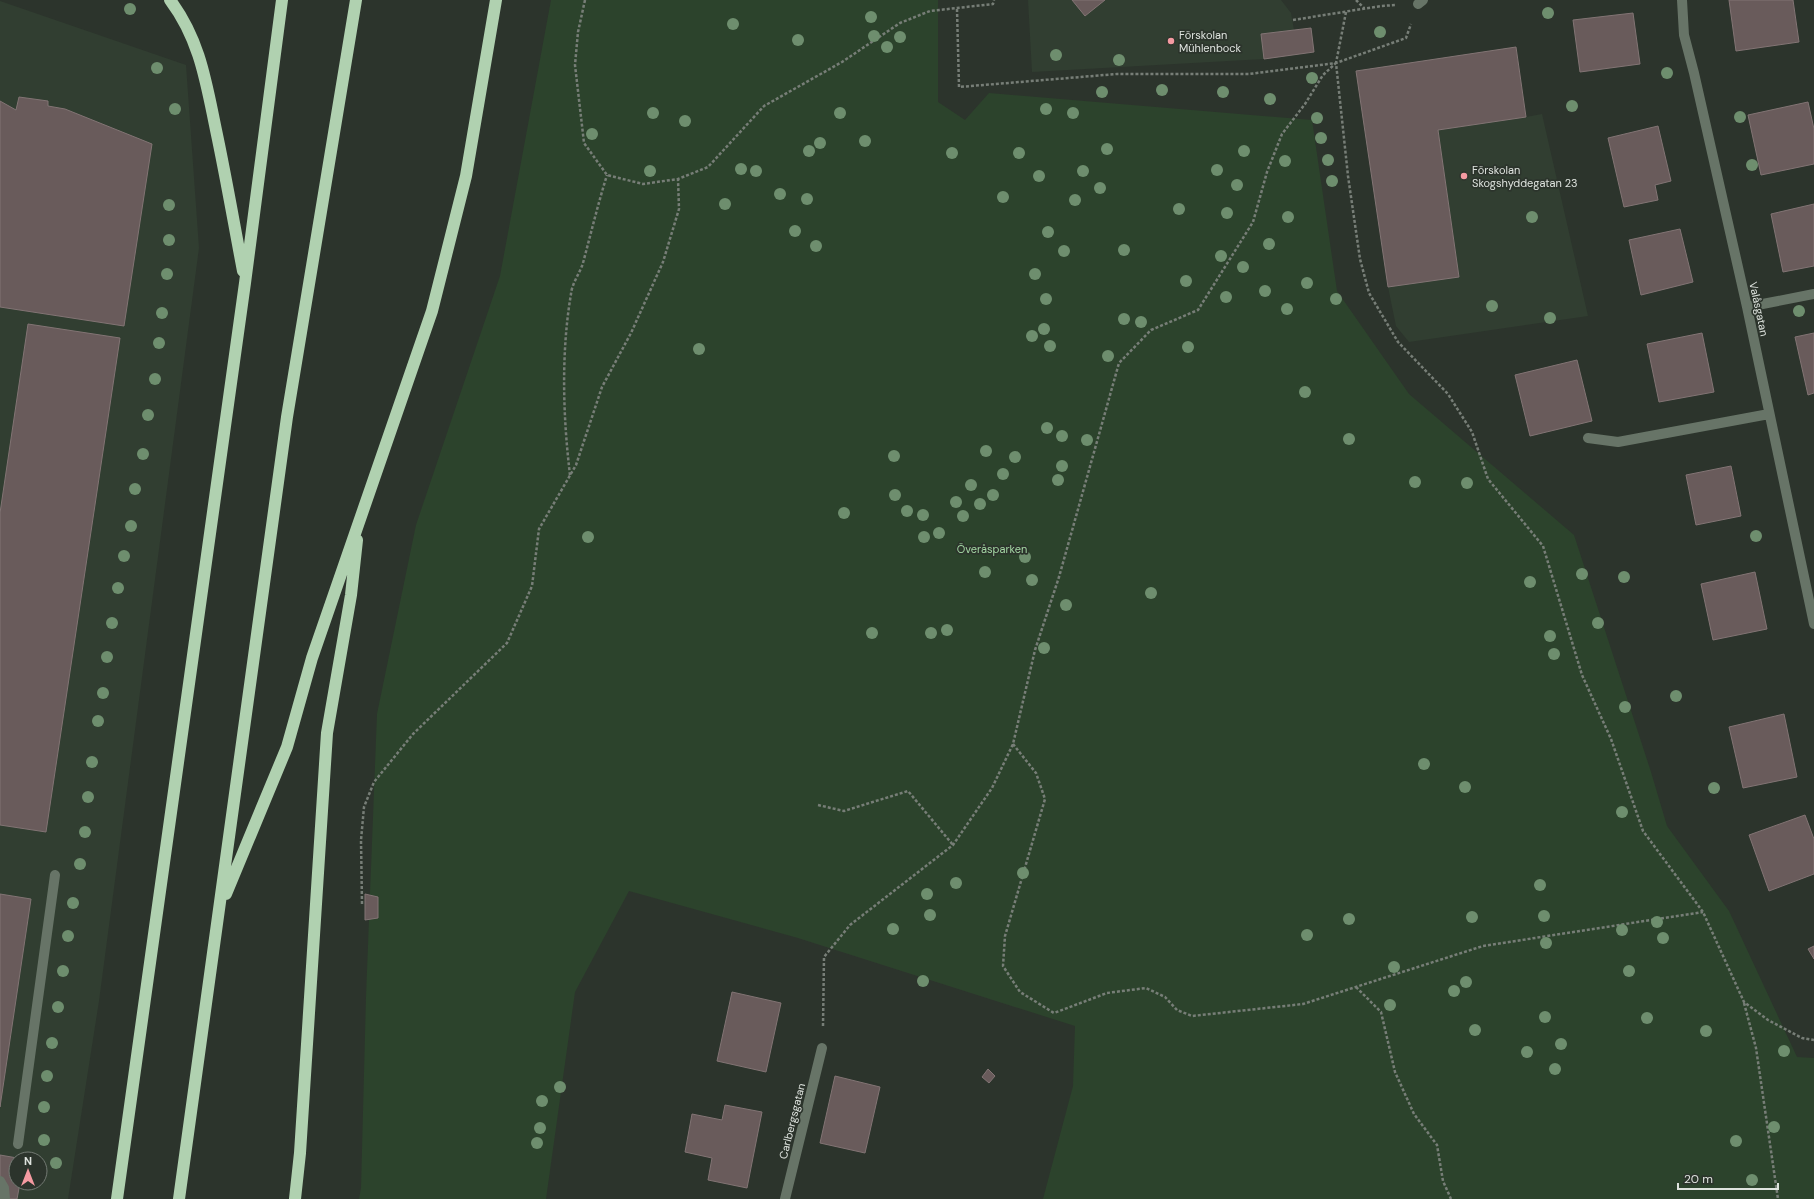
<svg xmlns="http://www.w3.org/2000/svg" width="1814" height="1199" viewBox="0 0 1814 1199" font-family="'DM Sans',sans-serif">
  <rect width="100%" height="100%" fill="#2c342c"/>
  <!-- built -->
  <path fill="#313e31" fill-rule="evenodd" d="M 1028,0 L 1281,0 L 1291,13 L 1294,30 L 1311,28 L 1314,52 L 1264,59 L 1032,72 Z
    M 0,1 L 186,65 L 199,248 L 99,1001 L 68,1199 L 0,1199 ZM 16,1159 L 40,1159 L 40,1183 L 16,1183 Z
    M 1516,47 L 1526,117 L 1542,114 L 1588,316 L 1409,342 L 1396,326 L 1388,287 L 1356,71 Z"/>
  <!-- green -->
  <path fill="#2c432c" d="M 551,0 L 938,0 L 938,102 L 965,120 L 989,93 L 1312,120 L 1337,291 L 1409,394 L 1574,535 L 1651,772 L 1667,826 L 1729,911 L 1797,1057 L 1814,1058 L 1814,1199 L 1043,1199 L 1073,1086 L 1075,1026 L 798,938 L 629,891 L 575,992 L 546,1199 L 359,1199 L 361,1188 L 366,997 L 377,714 L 416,525 L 500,276 Z"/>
  <!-- building -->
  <path fill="#695b5b" stroke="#827474" d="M 1072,0 L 1105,0 L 1085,16 Z
    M 1729,0 L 1793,0 L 1799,42 L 1736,51 Z
    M 1633,13 L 1640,64 L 1580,72 L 1573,20 Z
    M 1311,28 L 1314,52 L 1264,59 L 1261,34 Z
    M 1516,47 L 1526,117 L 1438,130 L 1459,277 L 1388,287 L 1356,71 Z
    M 19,97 L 48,101 L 48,106 L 65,109 L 152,144 L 124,326 L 0,307 L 0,101 L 16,110 Z
    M 1808,102 L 1814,129 L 1814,164 L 1761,175 L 1748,115 Z
    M 1658,126 L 1671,181 L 1655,185 L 1658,200 L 1624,207 L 1608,138 Z
    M 1814,204 L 1814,266 L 1783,272 L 1771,214 Z
    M 1680,229 L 1693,282 L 1641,295 L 1629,240 Z
    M 28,324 L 120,338 L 46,832 L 0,825 L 0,513 Z
    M 1702,333 L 1714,392 L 1659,402 L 1647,344 Z
    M 1814,333 L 1814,393 L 1808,395 L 1795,337 Z
    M 1577,360 L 1592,421 L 1530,436 L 1515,375 Z
    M 1731,466 L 1741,516 L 1696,525 L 1686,475 Z
    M 1755,572 L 1767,629 L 1713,640 L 1701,584 Z
    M 1784,714 L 1797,777 L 1743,788 L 1729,727 Z
    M 1805,815 L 1814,839 L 1814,874 L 1769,891 L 1749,835 Z
    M 0,894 L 31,899 L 0,1107 Z
    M 365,894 L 378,897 L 378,918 L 365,920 Z
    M 1814,946 L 1814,959 L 1808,949 Z
    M 732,992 L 781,1003 L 766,1072 L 717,1061 Z
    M 988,1069 L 995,1076 L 989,1083 L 982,1077 Z
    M 835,1076 L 880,1087 L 865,1153 L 820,1143 Z
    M 725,1105 L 762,1112 L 747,1188 L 708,1180 L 712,1158 L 685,1152 L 692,1114 L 722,1120 Z
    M 0,1155 L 23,1159 L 16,1159 L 16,1183 L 20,1183 L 17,1199 L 0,1199 Z"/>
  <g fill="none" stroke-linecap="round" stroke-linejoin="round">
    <!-- path -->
    <path stroke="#777e77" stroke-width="2.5" stroke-dasharray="3 2" stroke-linecap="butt" d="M 585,0 L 578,32 L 575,65 L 584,143 L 607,175 L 643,184 L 678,179 L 708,167 L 764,106 L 842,62 L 900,23 L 930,11 L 993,4 L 994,0
      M 1356,0 L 1364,8
      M 957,9 L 959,87 L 1117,74 L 1249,74 L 1336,63 L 1406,38 L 1411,24
      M 1346,12 L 1336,63 L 1348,176 L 1360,259 L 1369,293 L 1398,342 L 1448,394 L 1472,432 L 1488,479 L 1543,546 L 1582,675 L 1611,739 L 1643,831 L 1703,912 L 1744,1002 L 1768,1020 L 1802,1038 L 1814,1040
      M 1293,20 L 1381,6 L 1396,5
      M 570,475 C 563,417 561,352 571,294 C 572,283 580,273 583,263 C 591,233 598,204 607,175
      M 1013,744 L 1036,773 L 1045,799 L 1005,936 L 1003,966 L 1020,992 L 1054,1013 L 1107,993 L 1146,988 L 1165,997 L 1177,1010 L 1192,1016 L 1303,1004 L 1483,946 L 1703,912
      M 818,805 L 844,811 L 908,791 L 953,845
      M 362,904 L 361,840 L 364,807 L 374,782 L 413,734 L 507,643 L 532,586 L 539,529 L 576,465 L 602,387 L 631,333 L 663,262 L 679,209 L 678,179
      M 1356,987 L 1381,1012 L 1395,1072 L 1414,1114 L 1437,1145 L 1443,1181 L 1451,1199
      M 1744,1003 L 1756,1048 L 1778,1199
      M 823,1026 L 824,957 L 850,925 L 953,845 L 992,788 L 1013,744 L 1035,650 L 1059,577 L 1119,363 L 1151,330 L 1198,310 L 1253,222 L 1267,172 L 1282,134 L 1305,104 L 1323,75 L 1336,63"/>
    <!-- minor -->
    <path stroke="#677467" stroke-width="10" d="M 1682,0 L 1684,35 L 1694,73 L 1747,307 L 1814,624
      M 1418,4 L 1423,0
      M 1747,307 L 1814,294
      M 1588,438 L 1618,442 L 1769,414
      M 18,1144 L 55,875
      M 0,1181 L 4,1188 L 5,1199
      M 785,1199 L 822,1048"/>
    <!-- highway -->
    <path stroke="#b0d1b0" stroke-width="12" d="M 170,0 C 200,40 206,82 216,130 C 226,177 234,224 243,271
      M 226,894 L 287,747 L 312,658 L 432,311 L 466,176 L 496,0
      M 117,1199 L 245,283 L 282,0
      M 179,1199 L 287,417 L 356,0
      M 295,1199 L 300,1153 L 327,733 L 351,595 L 357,540"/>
  </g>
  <!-- trees -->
  <g fill="#6e8e6e">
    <circle cx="130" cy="9" r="6"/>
    <circle cx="1548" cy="13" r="6"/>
    <circle cx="871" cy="17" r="6"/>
    <circle cx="733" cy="24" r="6"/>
    <circle cx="1380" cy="32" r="6"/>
    <circle cx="874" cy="36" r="6"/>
    <circle cx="900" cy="37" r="6"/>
    <circle cx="798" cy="40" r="6"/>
    <circle cx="887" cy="47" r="6"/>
    <circle cx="1056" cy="55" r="6"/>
    <circle cx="1119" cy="60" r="6"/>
    <circle cx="157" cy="68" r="6"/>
    <circle cx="1667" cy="73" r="6"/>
    <circle cx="1312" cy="78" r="6"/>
    <circle cx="1162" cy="90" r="6"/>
    <circle cx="1102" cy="92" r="6"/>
    <circle cx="1223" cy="92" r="6"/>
    <circle cx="1270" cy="99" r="6"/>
    <circle cx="1572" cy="106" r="6"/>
    <circle cx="175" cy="109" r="6"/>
    <circle cx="1046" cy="109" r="6"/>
    <circle cx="653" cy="113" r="6"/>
    <circle cx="840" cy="113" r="6"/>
    <circle cx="1073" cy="113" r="6"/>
    <circle cx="1740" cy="117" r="6"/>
    <circle cx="1317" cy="118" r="6"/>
    <circle cx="685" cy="121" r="6"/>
    <circle cx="592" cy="134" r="6"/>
    <circle cx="1321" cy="138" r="6"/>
    <circle cx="865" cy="141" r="6"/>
    <circle cx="820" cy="143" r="6"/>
    <circle cx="1107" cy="149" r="6"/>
    <circle cx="809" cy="151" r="6"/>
    <circle cx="1244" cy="151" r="6"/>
    <circle cx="952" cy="153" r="6"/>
    <circle cx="1019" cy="153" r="6"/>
    <circle cx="1328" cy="160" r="6"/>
    <circle cx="1285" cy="161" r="6"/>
    <circle cx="1752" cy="165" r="6"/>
    <circle cx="741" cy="169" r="6"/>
    <circle cx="1217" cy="170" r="6"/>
    <circle cx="650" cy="171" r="6"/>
    <circle cx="756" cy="171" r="6"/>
    <circle cx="1083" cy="171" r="6"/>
    <circle cx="1039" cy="176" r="6"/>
    <circle cx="1332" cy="181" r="6"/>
    <circle cx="1237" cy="185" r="6"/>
    <circle cx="1100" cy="188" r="6"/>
    <circle cx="780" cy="194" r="6"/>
    <circle cx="1003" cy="197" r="6"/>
    <circle cx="807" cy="199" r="6"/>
    <circle cx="1075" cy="200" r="6"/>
    <circle cx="725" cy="204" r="6"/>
    <circle cx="169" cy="205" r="6"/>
    <circle cx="1179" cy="209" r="6"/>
    <circle cx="1227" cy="213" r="6"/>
    <circle cx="1288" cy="217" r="6"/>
    <circle cx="1532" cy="217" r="6"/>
    <circle cx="795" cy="231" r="6"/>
    <circle cx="1048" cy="232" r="6"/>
    <circle cx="169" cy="240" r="6"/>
    <circle cx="1269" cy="244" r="6"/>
    <circle cx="816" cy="246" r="6"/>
    <circle cx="1124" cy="250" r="6"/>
    <circle cx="1064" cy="251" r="6"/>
    <circle cx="1221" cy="256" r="6"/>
    <circle cx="1243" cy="267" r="6"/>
    <circle cx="167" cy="274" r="6"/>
    <circle cx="1035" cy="274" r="6"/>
    <circle cx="1186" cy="281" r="6"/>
    <circle cx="1307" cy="283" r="6"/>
    <circle cx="1265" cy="291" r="6"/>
    <circle cx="1226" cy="297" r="6"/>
    <circle cx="1046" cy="299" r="6"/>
    <circle cx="1336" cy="299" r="6"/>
    <circle cx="1492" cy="306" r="6"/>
    <circle cx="1287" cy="309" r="6"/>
    <circle cx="1799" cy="311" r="6"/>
    <circle cx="162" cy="313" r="6"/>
    <circle cx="1550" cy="318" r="6"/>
    <circle cx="1124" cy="319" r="6"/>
    <circle cx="1141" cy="322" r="6"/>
    <circle cx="1044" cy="329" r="6"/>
    <circle cx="1032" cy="336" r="6"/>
    <circle cx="159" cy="343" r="6"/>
    <circle cx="1050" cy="346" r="6"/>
    <circle cx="1188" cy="347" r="6"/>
    <circle cx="699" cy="349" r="6"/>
    <circle cx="1108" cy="356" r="6"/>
    <circle cx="155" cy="379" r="6"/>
    <circle cx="1305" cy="392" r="6"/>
    <circle cx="148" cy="415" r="6"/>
    <circle cx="1047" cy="428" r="6"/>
    <circle cx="1062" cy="436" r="6"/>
    <circle cx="1349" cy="439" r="6"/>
    <circle cx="1087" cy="440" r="6"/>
    <circle cx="986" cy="451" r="6"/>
    <circle cx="143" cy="454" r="6"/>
    <circle cx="894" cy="456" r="6"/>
    <circle cx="1015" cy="457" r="6"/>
    <circle cx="1062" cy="466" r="6"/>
    <circle cx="1003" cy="474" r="6"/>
    <circle cx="1058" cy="480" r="6"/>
    <circle cx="1415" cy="482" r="6"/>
    <circle cx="1467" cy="483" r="6"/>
    <circle cx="971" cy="485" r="6"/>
    <circle cx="135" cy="489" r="6"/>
    <circle cx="895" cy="495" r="6"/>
    <circle cx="993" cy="495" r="6"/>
    <circle cx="956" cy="502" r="6"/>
    <circle cx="980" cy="504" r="6"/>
    <circle cx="907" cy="511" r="6"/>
    <circle cx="844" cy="513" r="6"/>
    <circle cx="923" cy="515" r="6"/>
    <circle cx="963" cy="516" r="6"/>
    <circle cx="131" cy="526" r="6"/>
    <circle cx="939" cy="533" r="6"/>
    <circle cx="1756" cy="536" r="6"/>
    <circle cx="588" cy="537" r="6"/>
    <circle cx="924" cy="537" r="6"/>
    <circle cx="124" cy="556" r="6"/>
    <circle cx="1025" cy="557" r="6"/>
    <circle cx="985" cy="572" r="6"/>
    <circle cx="1582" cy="574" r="6"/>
    <circle cx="1624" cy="577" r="6"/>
    <circle cx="1032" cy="580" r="6"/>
    <circle cx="1530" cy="582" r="6"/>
    <circle cx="118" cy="588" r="6"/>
    <circle cx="1151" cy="593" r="6"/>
    <circle cx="1066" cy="605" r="6"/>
    <circle cx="112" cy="623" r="6"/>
    <circle cx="1598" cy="623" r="6"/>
    <circle cx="947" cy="630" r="6"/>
    <circle cx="872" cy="633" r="6"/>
    <circle cx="931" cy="633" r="6"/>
    <circle cx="1550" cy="636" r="6"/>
    <circle cx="1044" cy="648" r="6"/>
    <circle cx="1554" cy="654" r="6"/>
    <circle cx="107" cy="657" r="6"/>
    <circle cx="103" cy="693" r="6"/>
    <circle cx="1676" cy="696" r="6"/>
    <circle cx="1625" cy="707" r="6"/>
    <circle cx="98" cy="721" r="6"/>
    <circle cx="92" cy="762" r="6"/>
    <circle cx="1424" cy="764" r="6"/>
    <circle cx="1465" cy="787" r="6"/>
    <circle cx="1714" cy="788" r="6"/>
    <circle cx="88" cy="797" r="6"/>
    <circle cx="1622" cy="812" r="6"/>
    <circle cx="85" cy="832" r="6"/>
    <circle cx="80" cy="864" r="6"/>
    <circle cx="1023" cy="873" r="6"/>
    <circle cx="956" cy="883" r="6"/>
    <circle cx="1540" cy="885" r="6"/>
    <circle cx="927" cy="894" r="6"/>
    <circle cx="73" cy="903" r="6"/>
    <circle cx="930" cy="915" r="6"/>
    <circle cx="1544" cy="916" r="6"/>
    <circle cx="1472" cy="917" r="6"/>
    <circle cx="1349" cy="919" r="6"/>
    <circle cx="1657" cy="922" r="6"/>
    <circle cx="893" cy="929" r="6"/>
    <circle cx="1622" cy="930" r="6"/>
    <circle cx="1307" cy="935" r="6"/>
    <circle cx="68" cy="936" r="6"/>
    <circle cx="1663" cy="938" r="6"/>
    <circle cx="1546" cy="943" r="6"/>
    <circle cx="1394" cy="967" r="6"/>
    <circle cx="63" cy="971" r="6"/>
    <circle cx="1629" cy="971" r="6"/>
    <circle cx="923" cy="981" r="6"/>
    <circle cx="1466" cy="982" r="6"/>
    <circle cx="1454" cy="991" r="6"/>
    <circle cx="1390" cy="1005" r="6"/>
    <circle cx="58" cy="1007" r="6"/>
    <circle cx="1545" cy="1017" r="6"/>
    <circle cx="1647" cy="1018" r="6"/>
    <circle cx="1475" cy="1030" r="6"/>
    <circle cx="1706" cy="1031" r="6"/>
    <circle cx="52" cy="1043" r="6"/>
    <circle cx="1561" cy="1044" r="6"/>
    <circle cx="1784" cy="1051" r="6"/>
    <circle cx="1527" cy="1052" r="6"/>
    <circle cx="1555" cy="1069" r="6"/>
    <circle cx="47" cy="1076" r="6"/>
    <circle cx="560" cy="1087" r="6"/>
    <circle cx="542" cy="1101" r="6"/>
    <circle cx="44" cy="1107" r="6"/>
    <circle cx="1774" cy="1127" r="6"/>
    <circle cx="540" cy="1128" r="6"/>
    <circle cx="44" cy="1140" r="6"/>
    <circle cx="1736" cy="1141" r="6"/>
    <circle cx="537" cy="1143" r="6"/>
    <circle cx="56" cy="1163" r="6"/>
    <circle cx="1752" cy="1180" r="6"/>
  </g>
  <!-- markers -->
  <g fill="#f49aa1" stroke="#2c342c" stroke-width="1.5">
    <circle cx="1171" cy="41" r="4"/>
    <circle cx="1464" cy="176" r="4"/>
  </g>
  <g text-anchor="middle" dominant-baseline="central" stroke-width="3.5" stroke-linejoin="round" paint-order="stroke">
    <!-- poi labels -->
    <g font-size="11" fill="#dee3de" stroke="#2c342c" text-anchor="start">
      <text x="1179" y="35">Förskolan<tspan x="1179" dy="13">Mühlenbock</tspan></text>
      <text x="1472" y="170">Förskolan<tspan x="1472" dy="13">Skogshyddegatan 23</tspan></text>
    </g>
    <!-- street labels -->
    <g font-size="11" fill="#dee3de" stroke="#2c342c">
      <text transform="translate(1759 309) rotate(78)">Valåsgatan</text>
      <text transform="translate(792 1121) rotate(-76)">Carlbergsgatan</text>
    </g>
    <!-- park labels -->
    <g font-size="11" fill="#a4d7a4" stroke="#2c342c">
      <text x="992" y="549">Överåsparken</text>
    </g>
  </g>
  <!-- north arrow -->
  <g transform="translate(28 1171)"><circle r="19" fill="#2c342c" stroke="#737a73"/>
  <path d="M0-3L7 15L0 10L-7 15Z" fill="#f49aa1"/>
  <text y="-6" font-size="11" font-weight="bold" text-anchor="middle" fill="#dee3de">N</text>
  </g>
  <!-- scale -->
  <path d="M1678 1183v6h100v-6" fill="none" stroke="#dee3de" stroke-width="2"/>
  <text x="1684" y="1183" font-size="12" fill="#dee3de" stroke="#2c342c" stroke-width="3" paint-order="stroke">20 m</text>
</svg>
